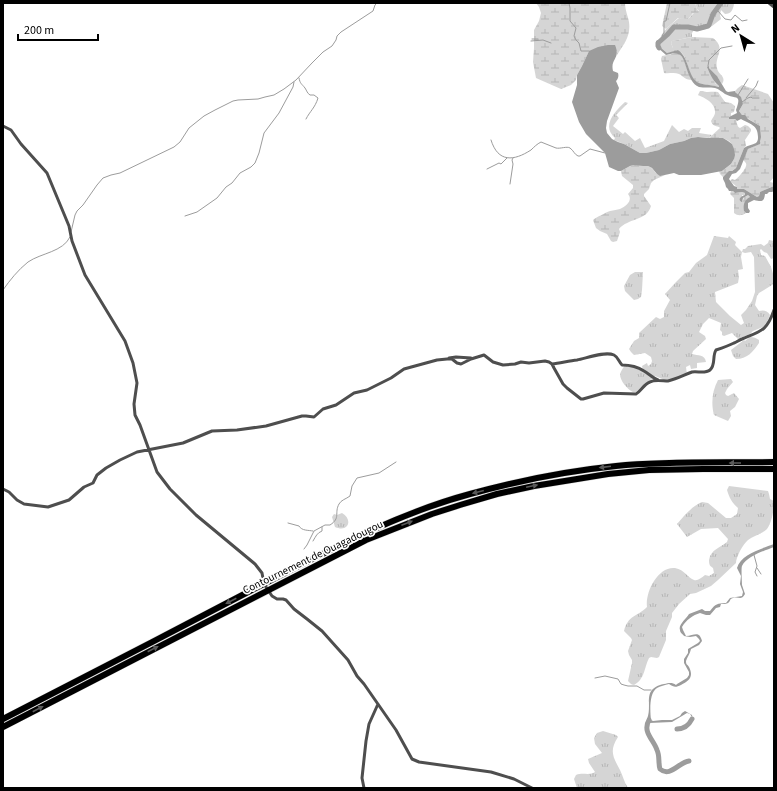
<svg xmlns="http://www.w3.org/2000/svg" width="777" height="791" viewBox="0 0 777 791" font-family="'Source Sans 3',sans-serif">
  <defs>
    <pattern id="grass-tufts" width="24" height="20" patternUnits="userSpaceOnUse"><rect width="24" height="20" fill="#d5d5d5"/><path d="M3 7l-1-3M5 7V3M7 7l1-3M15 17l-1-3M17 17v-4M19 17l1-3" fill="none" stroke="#b5b5b5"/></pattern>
    <pattern id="wetland-marsh" width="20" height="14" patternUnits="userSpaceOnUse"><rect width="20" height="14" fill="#d5d5d5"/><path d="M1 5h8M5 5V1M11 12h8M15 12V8" fill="none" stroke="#b5b5b5"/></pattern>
  </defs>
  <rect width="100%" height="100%" fill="#fff"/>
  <!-- grass -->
  <path fill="url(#grass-tufts)" fill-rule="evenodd" d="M 695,3 L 734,4 C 733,10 731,14 725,14 L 721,10 L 720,15 L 721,19 C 711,27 707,31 694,30 L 692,33 L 692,37 L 672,41 L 671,43 L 673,48 L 673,52 L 667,53 L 660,47 C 660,44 659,42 660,40 C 661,31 672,24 679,18 L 688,19 L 694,13 L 699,11 L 697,9 Z
    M 625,102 L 628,103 L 616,115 L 619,118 L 613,126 L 623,134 L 625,132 L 635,141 L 640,138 L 645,148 L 664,141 L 672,125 L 679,132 L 684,129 L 688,131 L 692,128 L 701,128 L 699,133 L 712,135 L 709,138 L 698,137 L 691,138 L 684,141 L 670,144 L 659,150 L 646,153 L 640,153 L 624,144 L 614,140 L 615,138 C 601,126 615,111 625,102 Z
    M 714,236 L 728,238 L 729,236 L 736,242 L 735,245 L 742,252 L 743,249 L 745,249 L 748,246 L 761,244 L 764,246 L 768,243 L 769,240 L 774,241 L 774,258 L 771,259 L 767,253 L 764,252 L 761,249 L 760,250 L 761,255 L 765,256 L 771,267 L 774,277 L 774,283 L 772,285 L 759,293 L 757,296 L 755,305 L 759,311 C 763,310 767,310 770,315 L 767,322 L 763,327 L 753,331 L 750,334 L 738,339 L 732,333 L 724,336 L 722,335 L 722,332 L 720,330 L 721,323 L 709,318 L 703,324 L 699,332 L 705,336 L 706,339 L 693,351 L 692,354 C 698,356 705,354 706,362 L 697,363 L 697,368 L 691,369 L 690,365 L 686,367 L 687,375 L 667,381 L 655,376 L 636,392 L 633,392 C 627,389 620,381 620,374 C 621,371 623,368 625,365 L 643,370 L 642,366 L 647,363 L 648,366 L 651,364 L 652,361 L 651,357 L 645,353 L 634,355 L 631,352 L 629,349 L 634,341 L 639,338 L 639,333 L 656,317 L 660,319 L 664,317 L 664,311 L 670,300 L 665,294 L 676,282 L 685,273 L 689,272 L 696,263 L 707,255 ZM 742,252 L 745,253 L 751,252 L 754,257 L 755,292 L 752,301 L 746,310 L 741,315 L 744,323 L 741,325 L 730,316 L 716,302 L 715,292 L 738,283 L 739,277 L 738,270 L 743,269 L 741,257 Z
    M 635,272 L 643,272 L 642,290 L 641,297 L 638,299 L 634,300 L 625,291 L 624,286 L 630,275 Z
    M 750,337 C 754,337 756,338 759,340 L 759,343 C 753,352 747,359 736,359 L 733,356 L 731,350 L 744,340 L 745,341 Z
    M 731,379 L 733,382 L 727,389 L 725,393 L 726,395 L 728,396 L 734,393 L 739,399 L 735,407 L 730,411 L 731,416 L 728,421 L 714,415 C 711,404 712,391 718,380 Z
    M 729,486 L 768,491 L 769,494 L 770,499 L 774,501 C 774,510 772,522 767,529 C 762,534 753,536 748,540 C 743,544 736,557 736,563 L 718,580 L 711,586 L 696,593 L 690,594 L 679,604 L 672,613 L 672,617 L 666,631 L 666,640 L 659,657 L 657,658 L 651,657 L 649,658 C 644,668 645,679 634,685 L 631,684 L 628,681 L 632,663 L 632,660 L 629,655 L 628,651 L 632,640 L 631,638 L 624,631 C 628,615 637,617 647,607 C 645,592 658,566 675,568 C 685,570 687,577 694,580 C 698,581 701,578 705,575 L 709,576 L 714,573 L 713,568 C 710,566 709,565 709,560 C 711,549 720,548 727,542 L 728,539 L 718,528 L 701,529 L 687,537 L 677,524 C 684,516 692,506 702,502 L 708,503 L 726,518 L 731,518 L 737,514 L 738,508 C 732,503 729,497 727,490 Z
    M 342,513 C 353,519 349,533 335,527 L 332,517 L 334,514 L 337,515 Z
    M 603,731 L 616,735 L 618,737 C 609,751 613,757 620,770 C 623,776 624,782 628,788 L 577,788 L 574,779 L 576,775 C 583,772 589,776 595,772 L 589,763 L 588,759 L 602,753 L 595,744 L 594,738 L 597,733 Z"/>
  <!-- wetland -->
  <path fill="url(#wetland-marsh)" d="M 536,3 L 625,3 C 625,10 628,16 629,22 C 631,36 624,44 617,55 L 617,51 L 589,51 L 582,66 L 577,75 L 576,80 L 571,85 L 561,89 L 536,78 L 533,62 L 534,48 L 534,30 L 539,21 L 541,13 L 539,7 Z
    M 667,3 L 695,3 L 697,9 L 699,12 L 696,15 L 693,13 L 688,19 L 678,18 L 666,29 L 662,26 Z
    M 692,37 L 713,38 C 727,49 714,56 717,68 C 718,75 727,76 722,84 L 716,75 L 708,67 L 715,83 L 719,86 L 719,87 C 713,85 702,85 697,82 C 686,75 690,57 678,50 L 673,52 L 673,48 L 671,43 L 672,41 Z
    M 677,53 C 686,57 687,72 692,80 C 686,80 684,77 679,74 C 674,72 669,74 664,73 L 661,59 L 662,56 Z
    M 742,85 L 768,94 L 774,103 L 774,178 L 772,179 L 770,182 L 774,183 L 774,186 L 762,191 L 760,192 L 759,196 L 757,197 L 744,189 L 737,189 L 737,187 L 730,181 L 732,179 L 735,180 C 738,178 745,170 746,166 C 747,163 745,162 743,160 L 748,149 L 759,144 L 761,141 L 760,126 L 742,115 L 739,111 L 743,104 L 741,99 L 738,95 L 735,92 L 735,91 L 738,88 Z
    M 700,91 L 703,91 C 707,93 712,91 718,92 L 725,102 L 731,103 L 735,106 L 734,112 L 731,113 L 731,116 L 729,117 L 732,119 L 735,119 C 738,122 736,126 740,128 L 745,125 L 748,126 L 751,129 L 751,131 L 745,140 L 746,146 L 744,148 L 736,168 L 723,177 L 720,174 L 719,171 L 722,171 L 731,164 L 734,159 L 732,144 L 729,141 L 723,138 L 709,138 L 720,128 L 719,127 C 715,126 712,125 711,121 C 712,119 715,115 715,113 C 716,103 705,98 698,95 Z
    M 634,165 C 638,165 644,165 648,166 C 656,169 654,177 665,175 L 654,180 L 651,183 L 649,189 L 644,194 L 644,196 L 651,206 C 647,221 628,218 619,229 L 620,232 L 617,241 L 613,242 L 611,241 L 607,234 L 600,231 L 596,228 L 593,220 C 597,217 605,213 610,211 C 614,210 617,210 620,209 C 627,206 633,200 628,194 L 633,188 L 633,185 L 622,176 L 621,171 L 630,166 Z
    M 731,191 L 733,191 L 735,193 L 742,192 L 745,193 L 745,195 L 742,195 L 742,202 L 744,197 L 748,195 L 750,197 L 744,208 L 744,211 L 746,213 C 741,216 738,216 734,213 L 734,198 L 730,194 Z"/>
  <!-- water -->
  <path fill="#9c9c9c" d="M 658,40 L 660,41 L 660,47 L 667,53 L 678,50 C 690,58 687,77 699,83 C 705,85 713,85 719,87 L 719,86 C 713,81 710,74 707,67 L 709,66 L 709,68 L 717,76 L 726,91 L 728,92 L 735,91 L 735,92 L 741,97 L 743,104 L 739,111 L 742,115 L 745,115 L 748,119 L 760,126 L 761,137 L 760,144 L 748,149 L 740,169 L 736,173 L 732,174 L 729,179 L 734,186 L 737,187 L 737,189 L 744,189 L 757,197 L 759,196 L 760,192 L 762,191 L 774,186 L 774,191 L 772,192 L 769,192 L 767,194 L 765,194 C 764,202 762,202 754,200 L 748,203 L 748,208 L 750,211 L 749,213 L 746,213 L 744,211 C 743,205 744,200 750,197 L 748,195 L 743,198 L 742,202 C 737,200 741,196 745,195 L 745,193 L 742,192 L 735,193 L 733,191 L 729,191 L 728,189 L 726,187 L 725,183 L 723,179 L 723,177 L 729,171 L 732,171 L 736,168 L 744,148 C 748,145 752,145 756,143 C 758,141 758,139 758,137 C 758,125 750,124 741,119 L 737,121 L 735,119 L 729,119 L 729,117 L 737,113 L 736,110 C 742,93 736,100 725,94 C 722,92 719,89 715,88 C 710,87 704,88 699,87 C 686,82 687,56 678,54 C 674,53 670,54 666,55 L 657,47 L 656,41 Z
    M 608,45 L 615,45 C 621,59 610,58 613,71 L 618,73 C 619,76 618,79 616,81 L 619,88 L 607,121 L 606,128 L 607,133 L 612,139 L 618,142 L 624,144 L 640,153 L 646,153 L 659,150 L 670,144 L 684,141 L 691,138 L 698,137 L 707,138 L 723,138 L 728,141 L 732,144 L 734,149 L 735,155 L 734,159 L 731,164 L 722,171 L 701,175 L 679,175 L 674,173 L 660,176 L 657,174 L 652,168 L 648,166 L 643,166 L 634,165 L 630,166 L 621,171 L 618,171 L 609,167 L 605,153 L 586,134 L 579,122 L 572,102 L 577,85 L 577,75 L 582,66 L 589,51 L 598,47 Z
    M 774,544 L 774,547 C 764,551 747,556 742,566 C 741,568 742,583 742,585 C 743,588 744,591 745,594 C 741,601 739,596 733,598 C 729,599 731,601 728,603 C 727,604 723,604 721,604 L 720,607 L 716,608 L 710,615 L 706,615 L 700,613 C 693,615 686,620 682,627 L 683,630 L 686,636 C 694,636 699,630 702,641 L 699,645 L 691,649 C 690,654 687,657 686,661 C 686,665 687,664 689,667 C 694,677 689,681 681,685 C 675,688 674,687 669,684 C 665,685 660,686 657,688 C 649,693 650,711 651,720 L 653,721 L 662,720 L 672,720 L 680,716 L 682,713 L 685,711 L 692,715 C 693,719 692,722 688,724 L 692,717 L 690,714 L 687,713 L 672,722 L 649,723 L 647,719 C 653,704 641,689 664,684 C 669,683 672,682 676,685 L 677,684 L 687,678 L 689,675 L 689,672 L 684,663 L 684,659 L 688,653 L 688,649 L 698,643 L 700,641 L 699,639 L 696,636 L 690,637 L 684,636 C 683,634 680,633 680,630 C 678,625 686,619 689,614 L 702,609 L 705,611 L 710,611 C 716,603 717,604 726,603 L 730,598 L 742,596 L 743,592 L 740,584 L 741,576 L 737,568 C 741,554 761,549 774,544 Z"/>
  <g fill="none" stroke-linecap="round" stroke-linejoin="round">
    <!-- stream -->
    <path stroke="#9c9c9c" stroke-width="1" d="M 569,3 L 570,8 L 570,21 L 576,28 L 574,36 L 576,40 L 579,43 L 581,51 L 589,51
      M 714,12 L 718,11 L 725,19 L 731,20 L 735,15 L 742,21 L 747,20
      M 532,39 L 538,39
      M 664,39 L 662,36 L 664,33 L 664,21 L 666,21 L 670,3
      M 531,41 L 543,40 L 551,43
      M 708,66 L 709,60 L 721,48 L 732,46
      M 299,78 C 300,84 302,84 305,88 C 307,91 307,93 310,95 L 314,95 L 318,98 C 315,108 310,111 306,119
      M 738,95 L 748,79
      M 746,98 L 756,86 L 758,81
      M 742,102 C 746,100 746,98 751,97 L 752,98 L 759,98
      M 491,140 C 498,163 514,161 531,150 C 534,147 537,144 541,142 L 556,148 C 560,149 567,146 570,148 C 574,151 574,154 578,156 L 580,156 L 590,149 L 605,153
      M 487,169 L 499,163 L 501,164 L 507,158
      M 510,184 L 513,164 L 512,160 L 513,158
      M 185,216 L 197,212 L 217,198 L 226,187 L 232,183 L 240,173 L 251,167 L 255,163 L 259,153 L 264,133 L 279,113 L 293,87 L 294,82
      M 71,232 L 75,215 L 77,211 L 83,205 L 97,185 L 103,178 L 111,175 L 120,173 L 174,147 L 180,142 L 189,128 L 204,116 L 215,110 L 233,101 L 238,100 L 258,99 L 265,97 L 274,95 L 284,89 L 296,80 L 312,63 L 323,52 L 332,46 L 336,40 L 337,36 L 341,32 L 373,11 L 375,5 L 377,3
      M 3,290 C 10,280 18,270 28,262 C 41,253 63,252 70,237
      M 288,523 L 299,526 C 302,531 308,530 313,531
      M 313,541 C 316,536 317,533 322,531 L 322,527
      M 304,549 L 307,545 L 314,531 L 325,525 L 330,525 C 341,518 334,513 339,504 C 341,500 346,499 350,496 L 352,486 L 357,478 L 379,473 L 396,462
      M 754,555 L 757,566 L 755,572 L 757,576
      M 757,568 L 761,574
      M 595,678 L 605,676 L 618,679 L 621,684 L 624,685 L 628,686 L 637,686 L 644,690 L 651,690"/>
    <!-- river -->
    <path stroke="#9c9c9c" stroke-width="5" d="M 659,48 L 658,46 L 658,43 L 667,35 L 674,27 L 688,27 L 697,29 L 708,26 L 709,25 L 713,14 L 721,3
      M 649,720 C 642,732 654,740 657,750 C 660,756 658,763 660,769 C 670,778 679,762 689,761
      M 677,729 C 684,729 689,725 692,719"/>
    <!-- highway casing -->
    <g stroke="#dbdbdb" stroke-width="7">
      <path id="highway" d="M 3,719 C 85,677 168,634 250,591 C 321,555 392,515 470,494 C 517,481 567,471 616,466 C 669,461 722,463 774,462
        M 3,727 L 366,540 L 432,514 L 460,505 L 497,494 L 534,486 L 608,474 L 649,470 L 703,469 L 774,469"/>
    </g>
    <!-- street -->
    <path stroke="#4e4e4e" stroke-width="3" d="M 769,3 L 774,7
      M 3,126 L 11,130 L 21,144 L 47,173 L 69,226 L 72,241 L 85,275 L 125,341 L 133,363 L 137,383 L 134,404 L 135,415 L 140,425 L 157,472 L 170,489 L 196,515 L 255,564 L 262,573 L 264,584 L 272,596 L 277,599 L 283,599 L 286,600 L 294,609 L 307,619 L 322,631 L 348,660 L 357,676 L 364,684 L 396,730 L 412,759 L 419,762 L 491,772 L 514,779 L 532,788
      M 449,358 L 456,357 L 471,358
      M 552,364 C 560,363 569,361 577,360 C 587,358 605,351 614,355 C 618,357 619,362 622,365 C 629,365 638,367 644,371 C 649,374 653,378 658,380
      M 3,489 L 9,492 L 17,500 L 24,504 L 48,507 L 69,500 L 84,487 L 93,483 L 97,475 L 106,468 L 120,460 L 137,452 L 183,443 L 212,431 L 237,430 L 266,426 L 302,416 L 306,416 L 314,417 L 323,409 L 336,405 L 354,393 L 367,390 L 391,378 L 404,369 L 437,360 L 447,359 L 452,359 L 457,363 L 461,364 L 471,359 L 484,355 L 493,362 L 503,365 L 515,364 L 521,362 L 529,363 L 545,361 L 549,362 L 552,364 L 554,368 L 563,384 L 567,388 L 581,399 L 583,399 L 604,393 L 636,394 C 641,391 644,384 650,382 C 655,379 663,381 668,381 C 677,379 684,375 692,372 C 698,371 705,374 710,370 C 716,365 712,356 716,350 C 722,348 728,346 734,343 C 737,342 739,340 742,339 C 761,331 767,331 774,310
      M 364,788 L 362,778 L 366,741 L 369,724 L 378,704"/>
    <!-- highway -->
    <use href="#highway" stroke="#000" stroke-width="6"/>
  </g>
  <!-- one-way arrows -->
  <defs><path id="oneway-solid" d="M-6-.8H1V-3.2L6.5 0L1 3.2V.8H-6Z"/></defs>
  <g fill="#595959">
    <use href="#oneway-solid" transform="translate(735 463) rotate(180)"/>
    <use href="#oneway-solid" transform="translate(605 467) rotate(173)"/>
    <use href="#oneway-solid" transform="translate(532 486) rotate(-12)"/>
    <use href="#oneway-solid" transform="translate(478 492) rotate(166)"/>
    <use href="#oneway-solid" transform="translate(407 523) rotate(-21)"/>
    <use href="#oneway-solid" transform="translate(231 601) rotate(153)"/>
    <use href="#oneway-solid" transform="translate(153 649) rotate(-27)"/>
    <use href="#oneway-solid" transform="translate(38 709) rotate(-28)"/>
  </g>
  <g text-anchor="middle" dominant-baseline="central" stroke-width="3.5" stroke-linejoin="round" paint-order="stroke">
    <!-- street labels -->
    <g font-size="11" fill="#000" stroke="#fff">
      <text transform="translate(313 557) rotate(-26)">Contournement de Ouagadougou</text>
    </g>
  </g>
  <!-- border -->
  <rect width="777" height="791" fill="none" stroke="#000000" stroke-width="8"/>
  <!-- north arrow -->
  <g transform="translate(741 36) rotate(323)" stroke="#ffffff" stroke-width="3" paint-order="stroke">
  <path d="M0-3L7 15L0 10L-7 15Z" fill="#000000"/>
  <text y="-6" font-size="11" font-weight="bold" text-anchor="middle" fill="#000000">N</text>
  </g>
  <!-- scale -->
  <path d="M18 34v6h80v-6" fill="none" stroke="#000000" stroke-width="2"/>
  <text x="24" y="34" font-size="12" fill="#000000" stroke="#ffffff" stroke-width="3" paint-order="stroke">200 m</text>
</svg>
